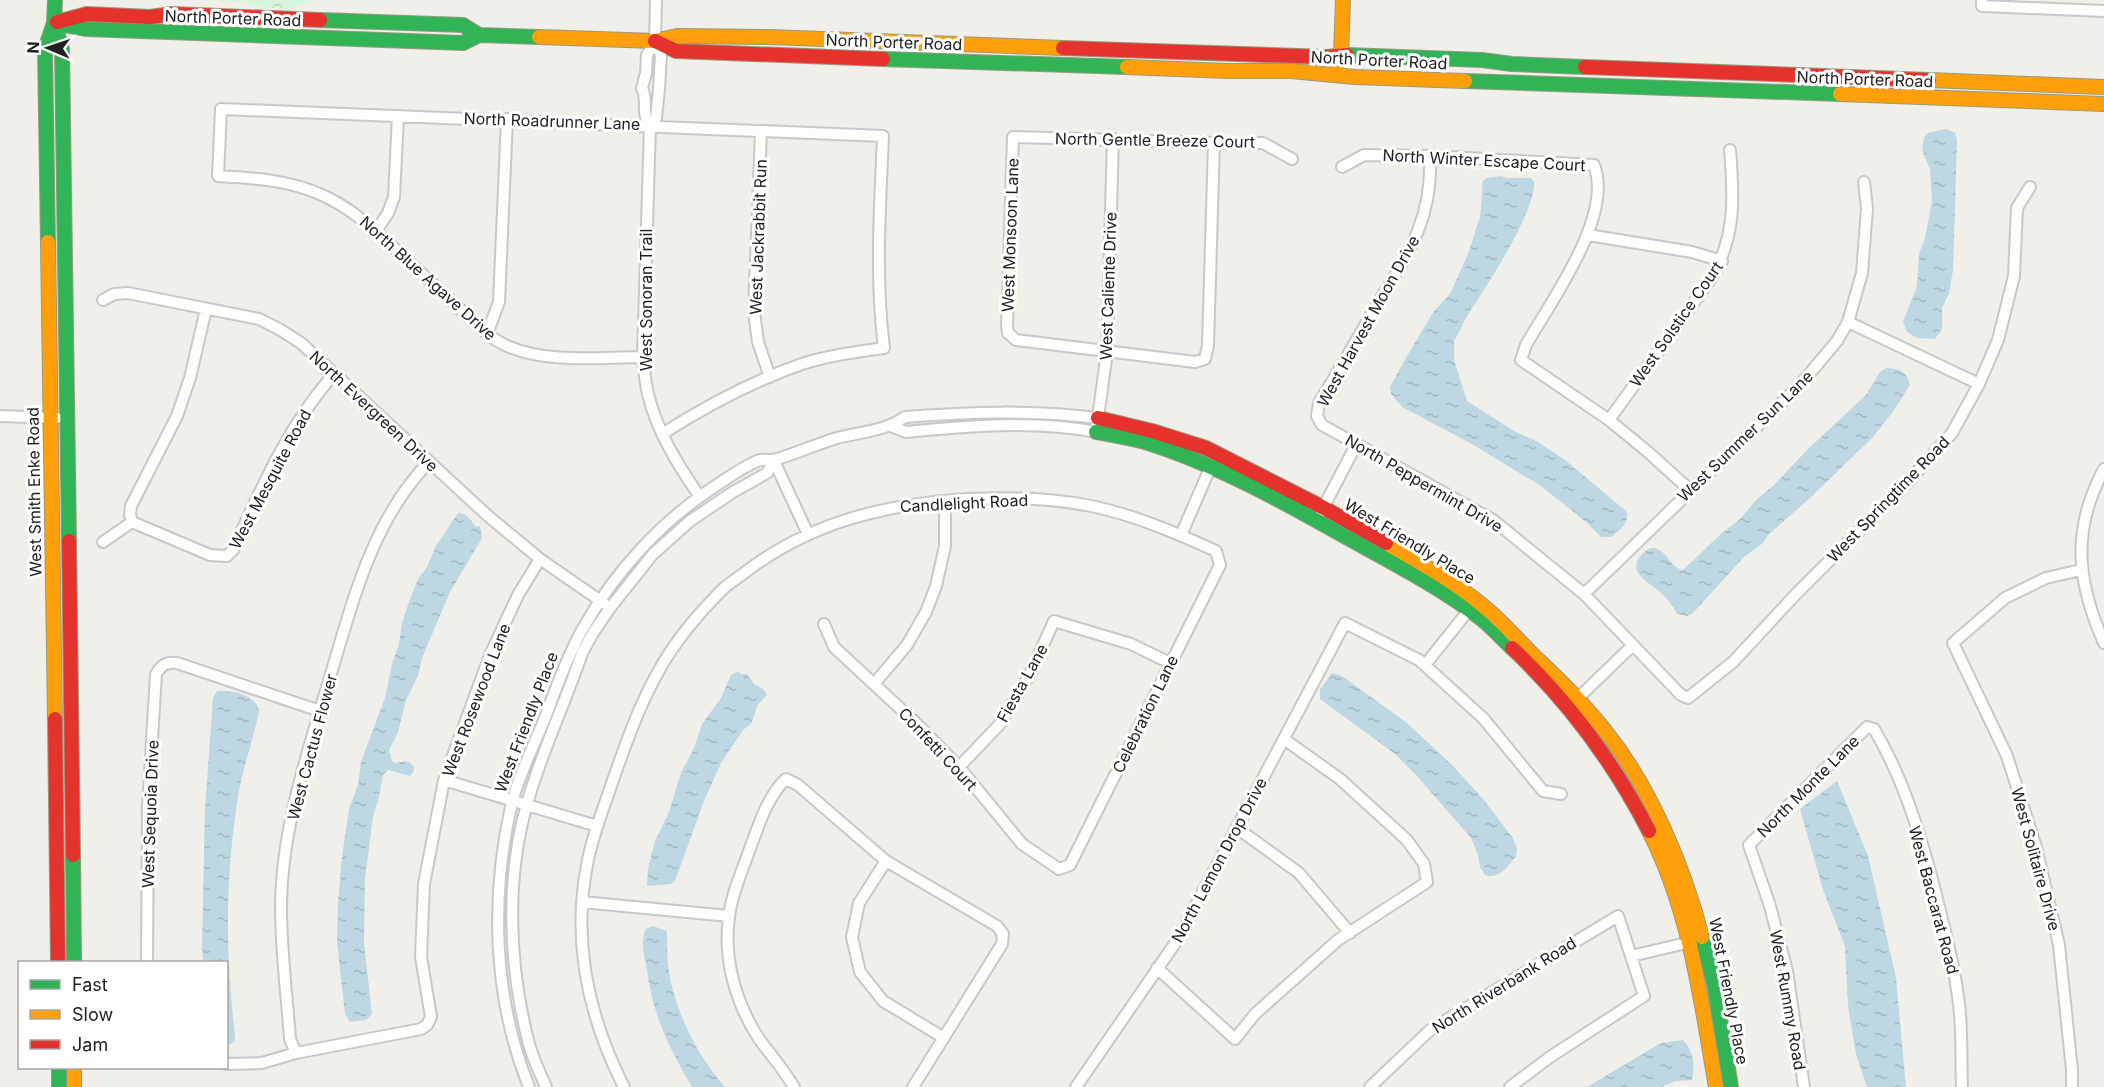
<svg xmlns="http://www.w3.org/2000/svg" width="2104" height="1087" viewBox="0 0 2104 1087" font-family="Inter,sans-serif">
  <defs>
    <pattern id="park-crowns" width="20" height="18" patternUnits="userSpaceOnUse" patternTransform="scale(1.5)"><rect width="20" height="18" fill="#d8f6dc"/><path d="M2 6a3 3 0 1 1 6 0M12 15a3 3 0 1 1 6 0" fill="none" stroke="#b9d3bc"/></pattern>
    <pattern id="water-ripples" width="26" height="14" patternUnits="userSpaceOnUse" patternTransform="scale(1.5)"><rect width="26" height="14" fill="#bdd7e3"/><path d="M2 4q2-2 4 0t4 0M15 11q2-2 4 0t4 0" fill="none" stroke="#a2b8c2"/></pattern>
  </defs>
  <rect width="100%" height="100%" fill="#f0efea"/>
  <!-- park -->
  <path fill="url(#park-crowns)" d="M 201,0 L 315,0 L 291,9 L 259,7 L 244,2 Z"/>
  <!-- water -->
  <path fill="url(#water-ripples)" d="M 1946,129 L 1955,133 L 1957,140 L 1953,270 L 1949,293 L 1942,308 L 1942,329 L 1935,339 L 1917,338 L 1907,332 L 1903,322 L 1917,286 L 1919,254 L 1925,238 L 1932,201 L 1930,169 L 1922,150 L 1924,138 L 1928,133 Z
    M 1501,176 L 1507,178 L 1531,178 L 1534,182 C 1536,211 1486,287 1469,313 C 1463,322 1460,332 1454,341 L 1454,360 L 1467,401 L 1514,431 L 1538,442 L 1565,460 L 1626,511 C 1631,522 1619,531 1611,537 L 1601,537 L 1586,522 L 1541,486 L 1470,443 L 1402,407 L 1391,394 L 1390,387 L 1407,356 L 1434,311 L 1450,294 L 1468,254 L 1480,217 L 1483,181 L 1486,178 Z
    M 1886,368 C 1898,368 1908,372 1910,385 L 1892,413 L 1872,438 L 1811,497 L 1768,535 L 1763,543 L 1744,557 L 1692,614 L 1687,616 L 1677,614 C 1674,607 1667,598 1660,592 C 1649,582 1625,572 1642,554 C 1646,550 1649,548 1654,548 C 1667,550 1670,568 1683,570 L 1722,533 L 1740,519 L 1757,499 L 1773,486 L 1808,449 L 1866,395 L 1880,372 Z
    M 458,513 C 467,512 472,522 476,527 L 480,526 L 482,538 L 450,592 L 422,658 L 418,676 L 406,700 L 398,732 L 389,750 L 392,761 L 395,763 C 404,762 408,759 414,767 L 413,772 L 410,776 L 388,770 L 383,775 L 378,801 L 373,816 L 365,879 L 364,943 L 372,1014 L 366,1020 L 350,1022 L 345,1014 L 337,942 L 338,903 L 342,857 L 349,809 L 358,785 L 361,762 L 385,698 L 392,664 L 399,644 L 402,623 L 410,599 L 418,579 L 427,567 L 436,546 Z
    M 739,671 L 740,674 L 747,674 L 754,684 L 764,690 L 767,695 L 758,704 L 751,724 L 743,730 L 721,763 L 704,801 L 675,881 L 671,884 L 647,886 L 648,869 L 655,841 L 669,812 L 681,773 L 694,748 L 702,724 L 721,698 L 731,675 Z
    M 1332,673 L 1342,676 L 1407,723 L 1453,766 L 1484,800 L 1512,837 L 1517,848 L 1516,856 C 1508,866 1499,880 1485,875 L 1480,867 L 1478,855 L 1471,838 L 1416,775 L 1395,754 L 1320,699 L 1320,690 Z
    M 217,691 C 230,689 257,695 259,711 C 254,738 244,764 239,791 C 225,875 225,951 235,1035 L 235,1041 L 227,1046 L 226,962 L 203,962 L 202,946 L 205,809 L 213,698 Z
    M 1837,781 L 1868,856 L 1896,978 L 1906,1087 L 1867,1087 L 1856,1054 L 1848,1006 L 1845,946 L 1823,890 L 1800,809 Z
    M 653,926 L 667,931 C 667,945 667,960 669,973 C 677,1015 697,1055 725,1087 L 692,1087 C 670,1050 652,1013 647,970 C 645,955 639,945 646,929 Z
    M 1683,1040 C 1694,1051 1695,1065 1692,1080 L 1676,1081 L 1661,1087 L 1587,1087 L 1661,1043 Z"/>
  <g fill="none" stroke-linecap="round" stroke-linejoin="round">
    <!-- street casing -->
    <g stroke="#c8c8c6" stroke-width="14">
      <path id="street" d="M 656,0 L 655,41 L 661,55 L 659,89 L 656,118 L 650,126 L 643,357 C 644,369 645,382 648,394 C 657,432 678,465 700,497
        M 1982,0 L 1982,6 L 2104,11
        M 650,126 C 640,111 649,103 642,88 L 646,73 L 647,55 L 655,41
        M 761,131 L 754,312 L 758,342 L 770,377
        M 1214,143 L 1208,345 L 1205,359 L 1195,362 L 1016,340 L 1008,333 L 1007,326 L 1013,137 L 1214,143 L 1263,143 L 1292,159
        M 1430,156 C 1433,220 1407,256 1375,308 C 1357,340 1338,372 1319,403 L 1317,416 L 1322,425 L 1493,520 L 1584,594 L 1681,695 L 1688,698 L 1733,662 L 1797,593 L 1908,482 L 1952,433 L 1979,384 L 1998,340 L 2014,276 L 2017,208 L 2030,187
        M 1342,167 L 1364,155 L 1430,156 L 1594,165 C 1614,216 1551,301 1526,345 L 1521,360 L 1609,420 L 1648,452 L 1690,490
        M 376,231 L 388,213 L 394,197 L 398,116
        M 1588,235 L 1692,252 L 1722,261
        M 103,300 L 114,294 L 128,293 L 259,319 L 279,329 L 301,343 L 488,516 L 540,559 L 605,604
        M 1848,322 L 1979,384
        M 487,334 L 499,302 L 507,119
        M 643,357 C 599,357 549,364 507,346 C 500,343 493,338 487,334 C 461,310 435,286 409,262 C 382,237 356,210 322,195 C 289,180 254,178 218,176 L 221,109 L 883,136 C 880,207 875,277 884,348 C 857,352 829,355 802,364 C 753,381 706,406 662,434
        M 0,416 L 57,418
        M 1609,420 L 1710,280 C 1736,238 1734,198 1730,150
        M 893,427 L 906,432 C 969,426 1034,420 1096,432 L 1107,352 L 1113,139
        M 774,461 L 808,534
        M 2104,469 C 2071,530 2077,582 2104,643
        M 1321,512 L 1357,443
        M 132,522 L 210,555 L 227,556 L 233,550 C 261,489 289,424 335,373
        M 132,522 L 130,515 L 131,506 L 177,416 L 190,378 L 206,309
        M 1181,535 L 1211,466
        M 103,542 L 132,522
        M 1584,594 L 1800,385 L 1837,341 L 1848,322 L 1862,273 L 1867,209 L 1864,182
        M 1425,665 L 1472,606
        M 874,684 L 907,645 L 926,612 L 936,586 L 945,546 L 945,501
        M 1573,703 L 1633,645
        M 959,767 L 1000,724 L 1030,674 L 1054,621 L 1131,644 L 1170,663
        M 444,780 L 597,826
        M 1237,828 L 1299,873 L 1350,933
        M 886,861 L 859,903 L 852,937 L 860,972 L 883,1001 L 944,1038
        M 582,902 L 729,916
        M 1631,956 L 1695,941
        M 147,962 L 148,806 L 156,674 C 162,664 167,662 177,663 L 320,711
        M 1157,968 L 1235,1039 L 1255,1014 L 1338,940 L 1427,882 L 1424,864 L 1407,840 L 1340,779 L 1284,739
        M 296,1053 L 290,1039 C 287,996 281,952 281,908 C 281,833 306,758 327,687 C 351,609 370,522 429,462
        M 226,1064 L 262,1063 L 296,1053 L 421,1029 L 427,1025 L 431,1017 L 421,957 L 424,884 L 444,780 L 491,653 L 518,595 L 540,559
        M 529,1087 C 493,997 490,897 512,802 C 519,776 534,744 545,718 C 556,688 567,658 582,630 C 615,571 663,519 720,483 C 732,475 746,465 760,460 C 765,459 771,461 777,459 C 797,453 817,444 837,438 C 860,432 886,431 905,417 C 970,412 1033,410 1098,418
        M 546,1087 C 540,1073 533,1059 529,1044 C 509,968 505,880 527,804 C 541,753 565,704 582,653 L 593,633 L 610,608 L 653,554 L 690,521 L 733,492 L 767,473 L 774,461
        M 624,1087 C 589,1018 572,942 587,865 C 592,836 603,810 612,783 C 625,746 638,708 657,674 C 673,644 698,614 722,590 C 730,582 740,577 748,570 C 814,521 887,504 968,499 C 1010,497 1050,498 1091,506 C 1135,515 1176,533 1216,551 L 1220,565 L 1070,865 L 1059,869 L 1022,844 L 959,767 L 918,725 L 834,647 L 824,624
        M 794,1087 C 784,1070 771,1055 759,1039 C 736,1003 723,960 729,917 C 731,895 742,872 749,851 C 758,828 767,796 786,779 L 798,785 L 886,861 L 997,926 L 1003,934 L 1002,944 L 913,1087
        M 1076,1087 L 1178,939 L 1345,623 L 1419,660 L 1483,718 L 1543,791 L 1561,794
        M 1370,1087 L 1430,1030 L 1618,916 L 1644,996 L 1550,1057 L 1510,1087
        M 1804,1087 L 1787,971 L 1770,906 L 1749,845 L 1867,727 L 1874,729 C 1907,784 1926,853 1941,915 C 1949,947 1957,980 1960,1014 C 1962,1038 1961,1063 1962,1087
        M 2072,1087 L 2072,1070 L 2059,945 L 2036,847 L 2007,756 L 1953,643 L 2005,598 L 2046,578 L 2081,570"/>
    </g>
    <!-- fast casing -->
    <g stroke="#969b80" stroke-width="16">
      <path id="fast" d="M 320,20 L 463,25 L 479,35
        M 54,23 L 86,29 L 463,43 L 479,35 L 539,37
        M 54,23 L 62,49 L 69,541
        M 1347,55 L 1482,60 L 1512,64 L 1585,67
        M 883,59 L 1127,67
        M 1465,81 L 1840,94
        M 48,242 L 45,49 L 54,23 L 55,0
        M 1096,432 C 1112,435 1129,438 1145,442 C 1216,464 1282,501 1346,537 C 1391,562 1438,586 1479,617 C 1491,626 1501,638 1512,648
        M 73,855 L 74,962
        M 1702,937 L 1714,983 L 1731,1087
        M 59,1068 L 59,1087"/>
    </g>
    <!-- slow casing -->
    <g stroke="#969b80" stroke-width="16">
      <path id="slow" d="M 539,37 L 655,41 L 677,36 L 769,37 L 1063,48
        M 1338,63 L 1341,55 L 1343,0
        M 1127,67 L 1227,71 L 1291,71 L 1355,77 L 1465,81
        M 1929,80 L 2104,87
        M 1840,94 L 2104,104
        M 48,242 L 55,719
        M 1386,543 C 1419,562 1453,581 1482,605 C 1501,620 1517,639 1534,656 C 1560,680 1584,704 1606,732 C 1651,788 1684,868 1702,937
        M 1649,831 C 1690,911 1701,1000 1716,1087
        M 74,1068 L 74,1087"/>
    </g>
    <!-- jam casing -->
    <g stroke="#969b80" stroke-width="16">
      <path id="jam" d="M 57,22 L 87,14 L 150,17 L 172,14 L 320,20
        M 655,41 L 676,51 L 883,59
        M 1063,48 L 1327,57 L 1347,55
        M 1585,67 L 1929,80
        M 1098,418 L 1152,431 L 1206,448 L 1324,508 L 1386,543
        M 69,541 L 73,855
        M 1512,648 C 1567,700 1614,763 1649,831
        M 55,719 L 58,962"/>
    </g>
    <!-- street -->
    <use href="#street" stroke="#fdfdfc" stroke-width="10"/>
    <!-- fast -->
    <use href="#fast" stroke="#30b455" stroke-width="14"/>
    <!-- slow -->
    <use href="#slow" stroke="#ff9f0a" stroke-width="14"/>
    <!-- jam -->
    <use href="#jam" stroke="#e5322d" stroke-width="14"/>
  </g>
  <g text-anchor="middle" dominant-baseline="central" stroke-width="6" stroke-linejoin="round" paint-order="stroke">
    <!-- street labels -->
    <g font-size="16" fill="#212121" stroke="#fff">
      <text transform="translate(233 18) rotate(2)">North Porter Road</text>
      <text transform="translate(894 42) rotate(2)">North Porter Road</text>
      <text transform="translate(1379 60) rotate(3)">North Porter Road</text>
      <text transform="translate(1865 79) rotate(2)">North Porter Road</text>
      <text transform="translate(552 121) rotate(2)">North Roadrunner Lane</text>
      <text transform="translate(1155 140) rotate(1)">North Gentle Breeze Court</text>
      <text transform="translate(1484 160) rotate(3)">North Winter Escape Court</text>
      <text transform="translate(1010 235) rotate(-88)">West Monsoon Lane</text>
      <text transform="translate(758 237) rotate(-88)">West Jackrabbit Run</text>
      <text transform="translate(428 278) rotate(42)">North Blue Agave Drive</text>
      <text transform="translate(1108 286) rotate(-88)">West Caliente Drive</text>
      <text transform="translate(646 300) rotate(-90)">West Sonoran Trail</text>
      <text transform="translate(1368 321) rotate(-61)">West Harvest Moon Drive</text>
      <text transform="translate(1676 324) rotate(-55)">West Solstice Court</text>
      <text transform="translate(374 411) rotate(43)">North Evergreen Drive</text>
      <text transform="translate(1745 436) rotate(-44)">West Summer Sun Lane</text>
      <text transform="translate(270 479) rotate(-62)">West Mesquite Road</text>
      <text transform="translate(1424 483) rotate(30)">North Peppermint Drive</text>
      <text transform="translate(34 492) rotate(-91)">West Smith Enke Road</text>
      <text transform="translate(1888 499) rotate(-46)">West Springtime Road</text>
      <text transform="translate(964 503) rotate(-3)">Candlelight Road</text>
      <text transform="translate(1410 541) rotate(31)">West Friendly Place</text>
      <text transform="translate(1022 683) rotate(-61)">Fiesta Lane</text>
      <text transform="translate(476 700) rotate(-69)">West Rosewood Lane</text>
      <text transform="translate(1145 714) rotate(-64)">Celebration Lane</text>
      <text transform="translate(526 722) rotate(-69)">West Friendly Place</text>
      <text transform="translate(312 747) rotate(-75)">West Cactus Flower</text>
      <text transform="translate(938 749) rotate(47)">Confetti Court</text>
      <text transform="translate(1808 786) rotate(-45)">North Monte Lane</text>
      <text transform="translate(150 814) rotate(-88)">West Sequoia Drive</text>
      <text transform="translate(2036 859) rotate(75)">West Solitaire Drive</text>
      <text transform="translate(1219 860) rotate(-62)">North Lemon Drop Drive</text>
      <text transform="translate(1934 900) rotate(75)">West Baccarat Road</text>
      <text transform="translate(1504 985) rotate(-32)">North Riverbank Road</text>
      <text transform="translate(1729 991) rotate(79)">West Friendly Place</text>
      <text transform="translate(1788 1000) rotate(80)">West Rummy Road</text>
    </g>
  </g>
  <!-- legend -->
  <rect x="18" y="961" width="210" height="108" fill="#ffffff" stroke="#a6a6a6" stroke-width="1.5"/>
  <rect x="30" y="980" width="30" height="9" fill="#30b455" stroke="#a6a6a6" stroke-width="1.5"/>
  <text x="72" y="991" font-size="18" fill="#212121">Fast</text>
  <rect x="30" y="1010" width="30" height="9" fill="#ff9f0a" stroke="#a6a6a6" stroke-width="1.5"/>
  <text x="72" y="1021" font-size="18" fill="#212121">Slow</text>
  <rect x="30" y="1040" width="30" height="9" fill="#e5322d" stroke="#a6a6a6" stroke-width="1.5"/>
  <text x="72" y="1051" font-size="18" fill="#212121">Jam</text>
  <!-- north arrow -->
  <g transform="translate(48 48) rotate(272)" stroke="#ffffff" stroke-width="4.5" paint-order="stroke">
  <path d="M0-4.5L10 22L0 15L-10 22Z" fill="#212121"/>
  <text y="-9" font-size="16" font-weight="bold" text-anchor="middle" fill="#212121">N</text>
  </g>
</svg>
